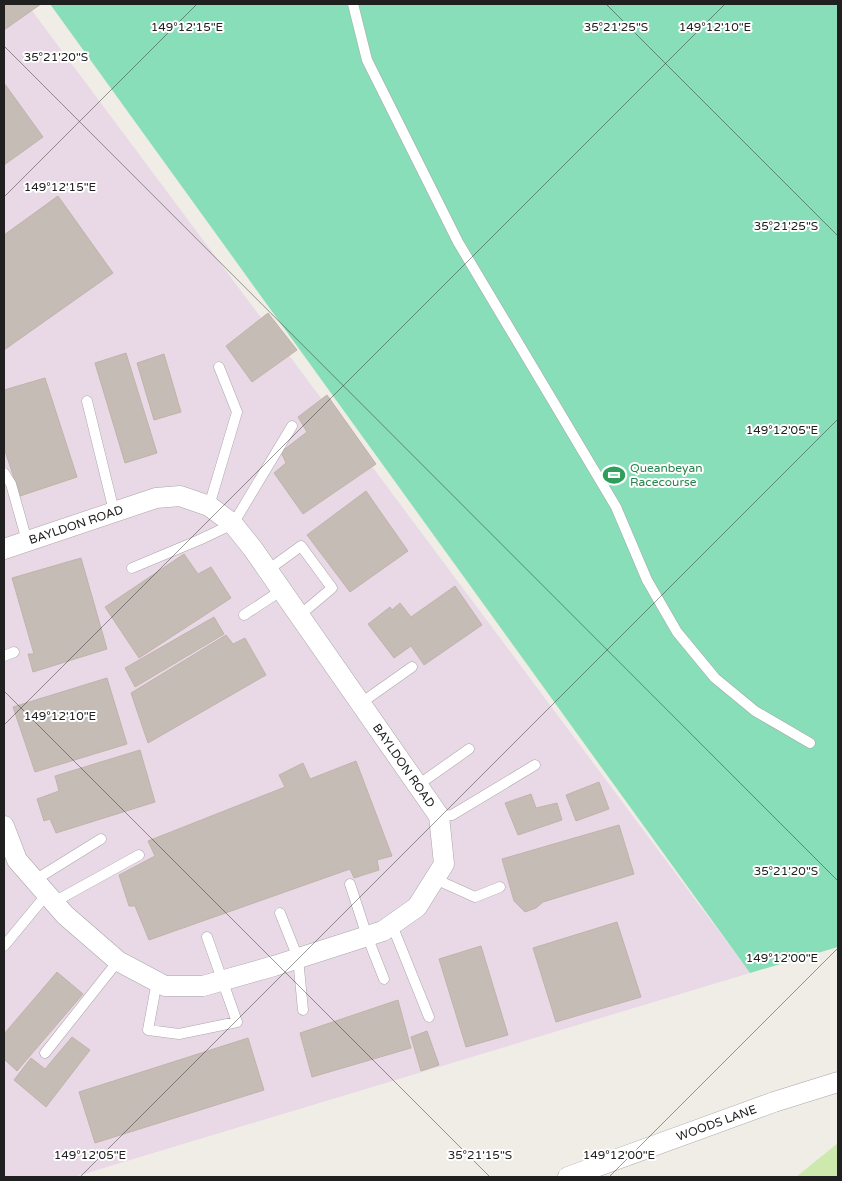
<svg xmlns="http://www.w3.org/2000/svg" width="842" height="1181" viewBox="0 0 842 1181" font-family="'Varela Round',sans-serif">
  <rect width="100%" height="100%" fill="#f0ede7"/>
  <!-- industrial -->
  <path fill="#e9d9e7" d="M 4,4 L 27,4 L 750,973 L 74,1177 L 4,1177 Z"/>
  <!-- grass -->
  <path fill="#cee9ae" d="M 838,1143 L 838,1177 L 796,1177 Z"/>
  <!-- pitch -->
  <path fill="#87deb8" d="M 50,4 L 838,4 L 838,947 L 750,973 Z"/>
  <!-- building -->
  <path fill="#c5bcb6" stroke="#c2b3a9" d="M 4,4 L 41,4 L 4,30 Z
    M 4,83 L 43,137 L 4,165 Z
    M 58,196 L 113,273 L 4,350 L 4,235 Z
    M 268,313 L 297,350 L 252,382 L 226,346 Z
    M 126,353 L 157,453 L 125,463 L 95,363 Z
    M 164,354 L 181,412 L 154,420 L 137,363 Z
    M 45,378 L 77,477 L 20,496 L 4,448 L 4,390 Z
    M 327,395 L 376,464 L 303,514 L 274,473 L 286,463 L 281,452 L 307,432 L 298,417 Z
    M 366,491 L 408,551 L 350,592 L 307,535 Z
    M 184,554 L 198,574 L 211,567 L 231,598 L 139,658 L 105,607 Z
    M 81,558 L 107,649 L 33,672 L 28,654 L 34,654 L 12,578 Z
    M 455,586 L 482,625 L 424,665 L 411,646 L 394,658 L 368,624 L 390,607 L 392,610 L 400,603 L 411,617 Z
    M 214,617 L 224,634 L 135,687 L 125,668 Z
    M 226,635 L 233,644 L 245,638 L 266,675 L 148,743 L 131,693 Z
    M 107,678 L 127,744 L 35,772 L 13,707 Z
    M 140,750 L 155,802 L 56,833 L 50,819 L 44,821 L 37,799 L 59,791 L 55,776 Z
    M 356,761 L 392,856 L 377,860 L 379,870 L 354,878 L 350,869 L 149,940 L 135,906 L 129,906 L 119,875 L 155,856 L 148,841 L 285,787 L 279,775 L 303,763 L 310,779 Z
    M 599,782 L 609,809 L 576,821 L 566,795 Z
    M 531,794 L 536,808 L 557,803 L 562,820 L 518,835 L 505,803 Z
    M 619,825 L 634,874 L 543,902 L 536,908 L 525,912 L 514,901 L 502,859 Z
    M 617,922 L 641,997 L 556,1022 L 533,948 Z
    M 481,946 L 508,1035 L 466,1047 L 439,959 Z
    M 57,972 L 83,994 L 17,1071 L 4,1059 L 4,1034 Z
    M 398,1000 L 411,1048 L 312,1077 L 300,1033 Z
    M 427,1031 L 439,1065 L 421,1071 L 411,1037 Z
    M 72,1037 L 90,1050 L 46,1107 L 14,1080 L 31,1058 L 45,1069 Z
    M 248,1038 L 264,1090 L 95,1143 L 79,1092 Z"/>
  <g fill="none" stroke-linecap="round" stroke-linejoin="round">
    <!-- lane casing -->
    <g stroke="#a7a7a7" stroke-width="11">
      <path id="lane" d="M 353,4 L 367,60 L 458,242 L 616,507 L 647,580 L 677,632 L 715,678 L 755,711 L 810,743
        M 87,401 L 114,511
        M 4,473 L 11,484 L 27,541
        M 209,506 L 237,412 L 219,367
        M 132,568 L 199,540 L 233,524 L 292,426
        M 268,570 L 301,546 L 332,588 L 300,615
        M 244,615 L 282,590
        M 4,656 L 14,652
        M 361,703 L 412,667
        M 418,785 L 469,749
        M 439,816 L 452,815 L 535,765
        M 435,879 L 475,897 L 500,887
        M 35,880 L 101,839
        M 350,884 L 367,936 L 384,979
        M 54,902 L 139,855
        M 280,913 L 298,958 L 303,1010
        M 392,925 L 429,1017
        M 4,946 L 47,894
        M 157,981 L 148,1030 L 179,1034 L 237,1022 L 207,937
        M 45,1053 L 118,961"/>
    </g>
    <!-- street casing -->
    <g stroke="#a7a7a7" stroke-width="21">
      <g id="street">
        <path id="s1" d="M 4,549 L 156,498 L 180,496 L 209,506 L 233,524 L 253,549 L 439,816 L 444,864 L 417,907 L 383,931 L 274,966 L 203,986 L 165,986 L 118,961 L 65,915 L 17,860 L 4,826"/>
        <path id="s2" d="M 568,1177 L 774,1102 L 838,1082"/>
      </g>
    </g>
    <!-- lane -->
    <use href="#lane" stroke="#fff" stroke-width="10"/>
    <!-- street -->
    <use href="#street" stroke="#fff" stroke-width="20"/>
  </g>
  <!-- ticks -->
  <path fill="none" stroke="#202020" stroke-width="1" stroke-opacity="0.45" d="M 606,4 L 838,236M 4,46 L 838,881M 4,197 L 197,4M 4,691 L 490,1177M 4,725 L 725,4M 80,1177 L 838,419M 609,1177 L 838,948"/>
  <!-- icons -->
  <defs>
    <g id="stadium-bare" transform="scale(1.725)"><path d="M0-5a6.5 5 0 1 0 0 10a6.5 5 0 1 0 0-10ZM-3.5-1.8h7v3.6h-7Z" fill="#2e9e5b" stroke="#fff" stroke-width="2.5" paint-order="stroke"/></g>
  </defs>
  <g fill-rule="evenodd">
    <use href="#stadium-bare" x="614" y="475"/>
  </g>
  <g text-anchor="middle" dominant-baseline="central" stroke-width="4" stroke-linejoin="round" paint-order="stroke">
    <!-- leisure labels -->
    <g font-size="12" fill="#27864d" stroke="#fff" text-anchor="start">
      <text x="630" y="468">Queanbeyan<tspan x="630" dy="14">Racecourse</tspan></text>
    </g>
    <!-- street labels -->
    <g font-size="12" fill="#202020" stroke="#fff">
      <text stroke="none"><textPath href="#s1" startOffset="76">BAYLDON ROAD</textPath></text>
      <text stroke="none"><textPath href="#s1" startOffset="541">BAYLDON ROAD</textPath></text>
      <text stroke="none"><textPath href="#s2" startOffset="158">WOODS LANE</textPath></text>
    </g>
  </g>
  <g font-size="12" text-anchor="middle" fill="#202020" stroke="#fff" stroke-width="4" stroke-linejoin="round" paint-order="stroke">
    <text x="187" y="31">149°12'15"E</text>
    <text x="616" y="31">35°21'25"S</text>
    <text x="715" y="31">149°12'10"E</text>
    <text x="56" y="61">35°21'20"S</text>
    <text x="60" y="191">149°12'15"E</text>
    <text x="786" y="230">35°21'25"S</text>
    <text x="782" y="434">149°12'05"E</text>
    <text x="60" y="720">149°12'10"E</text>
    <text x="786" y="875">35°21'20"S</text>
    <text x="782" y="962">149°12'00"E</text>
    <text x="90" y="1159">149°12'05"E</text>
    <text x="619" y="1159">149°12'00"E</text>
    <text x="480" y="1159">35°21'15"S</text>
  </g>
  <!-- border -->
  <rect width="842" height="1181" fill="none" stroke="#202020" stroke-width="10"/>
</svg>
